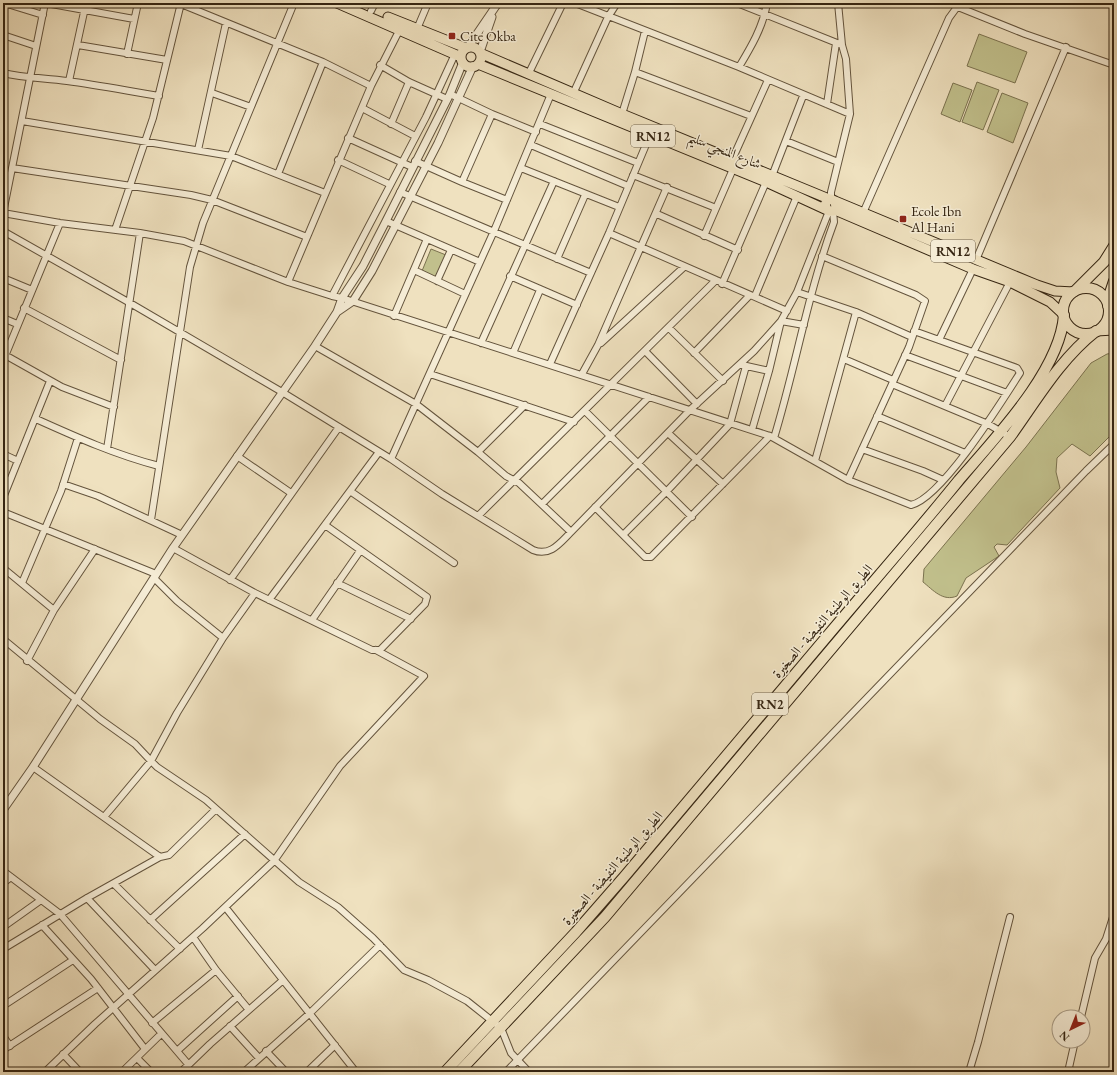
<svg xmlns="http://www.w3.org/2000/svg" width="1117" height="1075" viewBox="0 0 1117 1075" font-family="'EB Garamond',Amiri,serif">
  <rect width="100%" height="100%" fill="#efe1bf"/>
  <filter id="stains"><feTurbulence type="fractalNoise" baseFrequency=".005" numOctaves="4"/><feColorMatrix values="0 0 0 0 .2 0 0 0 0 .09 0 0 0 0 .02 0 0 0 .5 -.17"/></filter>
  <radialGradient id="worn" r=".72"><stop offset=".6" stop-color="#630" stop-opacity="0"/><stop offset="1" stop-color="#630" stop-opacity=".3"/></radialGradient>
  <!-- green -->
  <path fill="#c1c08c" stroke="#7b724f" d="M 979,34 L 1027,52 L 1015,83 L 967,66 Z
    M 977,82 L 999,90 L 983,130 L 962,122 Z
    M 953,83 L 972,90 L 960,122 L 941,114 Z
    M 1002,93 L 1028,103 L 1013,143 L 987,132 Z
    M 431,249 L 446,255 L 436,278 L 422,271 Z
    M 1114,353 L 1114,432 L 1090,456 L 1072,444 L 1057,458 L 1056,472 L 1060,488 L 1007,545 L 997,544 L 994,547 L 999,556 L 966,578 L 957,596 C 943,602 933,590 923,582 L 924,569 L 1026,447 L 1091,363 L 1107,354 Z"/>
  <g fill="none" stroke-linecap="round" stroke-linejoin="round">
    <!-- minor casing -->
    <g stroke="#64543d" stroke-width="8">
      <path id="minor" d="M 4,3 L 43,15
        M 46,3 L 134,19
        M 575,3 L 739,67 L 850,114
        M 737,3 L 842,45
        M 181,4 L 323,62 L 371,86
        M 958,7 L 1025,34 L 1114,65
        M 371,11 L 375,3
        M 417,29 L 428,3
        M 3,35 L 36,46
        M 78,45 L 167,60
        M 127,54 L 138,3
        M 380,65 L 409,82 L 447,99
        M 739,67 C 751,47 763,27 767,3
        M 635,72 L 751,116
        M 3,73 C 24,78 45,78 67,81 C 98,85 128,91 159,96
        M 528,75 L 563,3
        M 69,81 L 86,3
        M 212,93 L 251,107
        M 450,94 L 492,114
        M 573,94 L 608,17 L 617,3
        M 827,104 L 836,43
        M 362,108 L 415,136
        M 622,114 L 635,72 L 645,31
        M 22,121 L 231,156 L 325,193
        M 391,124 L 409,82
        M 540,124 L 638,163
        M 348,138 L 412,167
        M 786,141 L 838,162
        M 531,145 L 628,186
        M 198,150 L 226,23
        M 338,160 L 389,184
        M 732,160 L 768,80
        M 415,161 L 462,182 L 507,200
        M 12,168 L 191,195 L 212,200 L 307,237
        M 521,168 L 619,207
        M 278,174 L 323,62
        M 633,175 L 716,208
        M 772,176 L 803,96
        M 462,182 L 492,114 L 536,132
        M 400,192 L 591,273
        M 831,199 L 831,192 L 850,114 L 846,59 L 842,45 L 838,3
        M 3,213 L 60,223 L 140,233 L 184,241 L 288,282 L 332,296 L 342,298 L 770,436 L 848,480 L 911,505 C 942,498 1002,401 1020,373 L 1017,368 L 914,331
        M 3,213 L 45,3
        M 863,213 L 949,18 L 960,3
        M 657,214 L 738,250
        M 386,221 L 480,262
        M 115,230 L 153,118 L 181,3
        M 3,231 L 130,303 L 282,392 L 391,459 L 442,494 L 533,550 C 550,557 560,543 571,532
        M 609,233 L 787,311
        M 704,236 L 733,169
        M 822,256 L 916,295 L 925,301 L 909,347 L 848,480
        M 557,259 L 585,195
        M 976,260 L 1066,47
        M 414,270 L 465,294
        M 510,276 L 577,305
        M 3,278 L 32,290
        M 437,281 L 451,250
        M 288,282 L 371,86 L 400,29
        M 722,284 L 766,182
        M 797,292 L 829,211
        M 332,296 L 426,117 L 455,54
        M 755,296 L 797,196
        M 24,308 L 121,360
        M 394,316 L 427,239
        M 3,318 L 17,324
        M 669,328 L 723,381
        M 939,340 L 973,269
        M 481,343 L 554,181
        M 601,343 L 684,267
        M 315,346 L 416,404 L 478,452 L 506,476 L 519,483 L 571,532 L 690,410 L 754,351 L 781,321 L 797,292 L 856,312 L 912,337
        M 646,352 L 697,404
        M 513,353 L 540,290
        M 694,353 L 750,295
        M 5,355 L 62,387 L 114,407
        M 905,355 L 1007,393
        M 844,359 L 893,380
        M 3,361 L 60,223
        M 550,364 L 609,233 L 650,135
        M 742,365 L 769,371 L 752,430
        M 769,371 L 781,321 L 804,325
        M 430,374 L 574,422
        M 582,374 L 598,345 L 667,187
        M 892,384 L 988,424 L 1010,437
        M 945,406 L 1010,282
        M 585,411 L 692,517
        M 877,416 L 965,453
        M 36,419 C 76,437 116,455 159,466
        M 668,433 L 723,484
        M 774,438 C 796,366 808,292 834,222 L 833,211
        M 107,449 L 140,233
        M 862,449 L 923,471 L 943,480
        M 478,452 L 525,405
        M 3,454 L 18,461
        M 237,456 L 291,493
        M 391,459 L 494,231 L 551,94
        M 815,461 L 856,312
        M 63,484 L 98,496 L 182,535
        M 350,491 L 454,563
        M 3,498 L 50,381
        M 542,504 L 649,397
        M 595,507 L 645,557 L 651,557 L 770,436
        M 3,512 L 156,574
        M 478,516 L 716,280
        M 151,520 L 190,267 L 203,223 L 294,3
        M 623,535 L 667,491 L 730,424 L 746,366
        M 173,548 L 255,593 L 372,650 L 380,650 L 425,604 L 427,597 L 325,525
        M 3,568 L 54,610 L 27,661
        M 230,580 L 339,427
        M 22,583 L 61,491 L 78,438
        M 337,583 L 411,619
        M 269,600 L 379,452
        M 54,610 L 95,549
        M 312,620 L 360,551
        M 223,638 L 255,593
        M 3,639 L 100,719 L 135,744 L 151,761 L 177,713 L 223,638 L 177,601 L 154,578
        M 33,767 L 160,857
        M 104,817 L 151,761 L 157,767 L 206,800 L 299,882 L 338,907 L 373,938 L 404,970 L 428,980 L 467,1001 L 501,1028 L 511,1053 L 529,1072
        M 3,871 L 60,914 L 188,1064
        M 3,883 L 11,877
        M 114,884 L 180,949
        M 87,898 L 155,970
        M 226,908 L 356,1072
        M 150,920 L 245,834
        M 42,925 L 91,979 L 145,1049
        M 3,927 L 41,900
        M 193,937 L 216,970 L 249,1010
        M 3,949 L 87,898 L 160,857 L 169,855 L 216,809
        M 3,1006 L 73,960
        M 1081,1017 L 1095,958 L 1106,939 L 1114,914
        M 152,1023 L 216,970
        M 230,1026 L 259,1058
        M 3,1036 L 10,1046
        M 3,1050 L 98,988
        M 177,1051 L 238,996
        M 266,1051 L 286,1072
        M 63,1054 L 80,1072
        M 137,1058 L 151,1072
        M 45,1072 L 95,1024 L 203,928 L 274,861 L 340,766 L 424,676 L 376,650
        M 122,1072 L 161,1034
        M 181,1072 L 210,1044 L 282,981
        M 244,1072 L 309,1014 L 380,945
        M 307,1072 L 335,1045
        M 506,1072 L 1086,471 L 1114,444
        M 969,1072 L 978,1042 L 1010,917
        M 1068,1072 L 1075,1041"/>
    </g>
    <!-- tertiary casing -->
    <g stroke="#64543d" stroke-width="9">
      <path id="tertiary" d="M 468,47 L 498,3
        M 480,52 L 492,17
        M 337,312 L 353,301 L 372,271 L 438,143 L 473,66
        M 3,810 L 33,767 L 173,548 L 315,346 L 337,312 L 342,298 L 363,266 L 386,221 L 450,94 L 463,62"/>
    </g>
    <!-- primary casing -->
    <g stroke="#352512" stroke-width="11">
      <path id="primary" d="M 337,3 L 461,57
        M 388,17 L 466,48
        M461 57a10 10 0 1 1 20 0a10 10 0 1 1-20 0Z
        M 480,53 L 622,114 L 829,199
        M 478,64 L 766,182 L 829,211 L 833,211 L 836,208 L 835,201 L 831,199 L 827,201 L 825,205 L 827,209
        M 835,201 L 1037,285 L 1055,291 L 1074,292
        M 835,210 L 973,269 L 1010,282 L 1050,302 L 1064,315
        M 1096,331 L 1114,330"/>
    </g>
    <!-- trunk casing -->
    <g stroke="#352512" stroke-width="12">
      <path id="trunk" d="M1063 311a23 23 0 1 1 46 0a23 23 0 1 1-46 0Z
        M 1075,291 L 1104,262 L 1114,246
        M 1108,306 L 1109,296 L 1114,281
        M 445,1072 L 576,932 L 624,877 C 692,796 760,715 829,634 C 872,583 917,532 959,480 C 995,438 1060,371 1064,315
        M 459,1072 L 605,917 L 1010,437 C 1036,401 1060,359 1096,331"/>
    </g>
    <!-- minor -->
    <use href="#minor" stroke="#f5ecd5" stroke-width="6"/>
    <!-- tertiary -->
    <use href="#tertiary" stroke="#f5ecd5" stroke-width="7"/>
    <!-- primary -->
    <use href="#primary" stroke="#efe1bf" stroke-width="9"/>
    <!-- trunk -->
    <use href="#trunk" stroke="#efe1bf" stroke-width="10"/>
  </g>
  <!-- markers -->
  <g fill="#8f2418" stroke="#f5ecd5" stroke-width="1.5">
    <rect x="448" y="32" width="8" height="8" rx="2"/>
    <rect x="899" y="215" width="8" height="8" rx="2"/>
  </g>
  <g text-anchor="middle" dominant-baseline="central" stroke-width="3" stroke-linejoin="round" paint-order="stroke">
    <!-- shield labels -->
    <g fill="#f5ecd5" stroke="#6f614c" stroke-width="1">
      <rect x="631" y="125" width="44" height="22" rx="3"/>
      <rect x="931" y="240" width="44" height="22" rx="3"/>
      <rect x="752" y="693" width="36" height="22" rx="3"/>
    </g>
    <g font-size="13" font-weight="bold" fill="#352512">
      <text x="653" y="136">RN12</text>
      <text x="953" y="251">RN12</text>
      <text x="770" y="704">RN2</text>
    </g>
    <!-- poi labels -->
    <g font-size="14" fill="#352512" stroke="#f5ecd5" text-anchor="start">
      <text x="460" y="36">Cite Okba</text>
      <text x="911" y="211">Ecole Ibn<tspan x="911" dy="16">Al Hani</tspan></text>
    </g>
    <!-- street labels -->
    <g font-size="14" fill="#352512" stroke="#f5ecd5">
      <text transform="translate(725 150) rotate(22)">شارع المنجي سليم</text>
      <text transform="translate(822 621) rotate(-49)">الطريق الوطنية النفيضة - الصخيرة</text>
      <text transform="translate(612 868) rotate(-49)">الطريق الوطنية النفيضة - الصخيرة</text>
    </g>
  </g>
  <!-- margin -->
  <rect width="1117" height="1075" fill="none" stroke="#efe1bf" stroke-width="16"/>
  <rect x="4" y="4" width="1109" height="1067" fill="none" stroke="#352512" stroke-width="2"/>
  <rect x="8" y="8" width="1101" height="1059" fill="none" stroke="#352512"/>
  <!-- north arrow -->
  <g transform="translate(1071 1029) rotate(223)"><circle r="19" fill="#f5ecd5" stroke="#a89c87"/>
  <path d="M0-3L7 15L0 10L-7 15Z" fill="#8f2418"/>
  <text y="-6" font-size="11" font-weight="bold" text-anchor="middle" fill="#352512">N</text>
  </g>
  <rect width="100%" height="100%" filter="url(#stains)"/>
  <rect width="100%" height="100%" fill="url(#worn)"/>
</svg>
